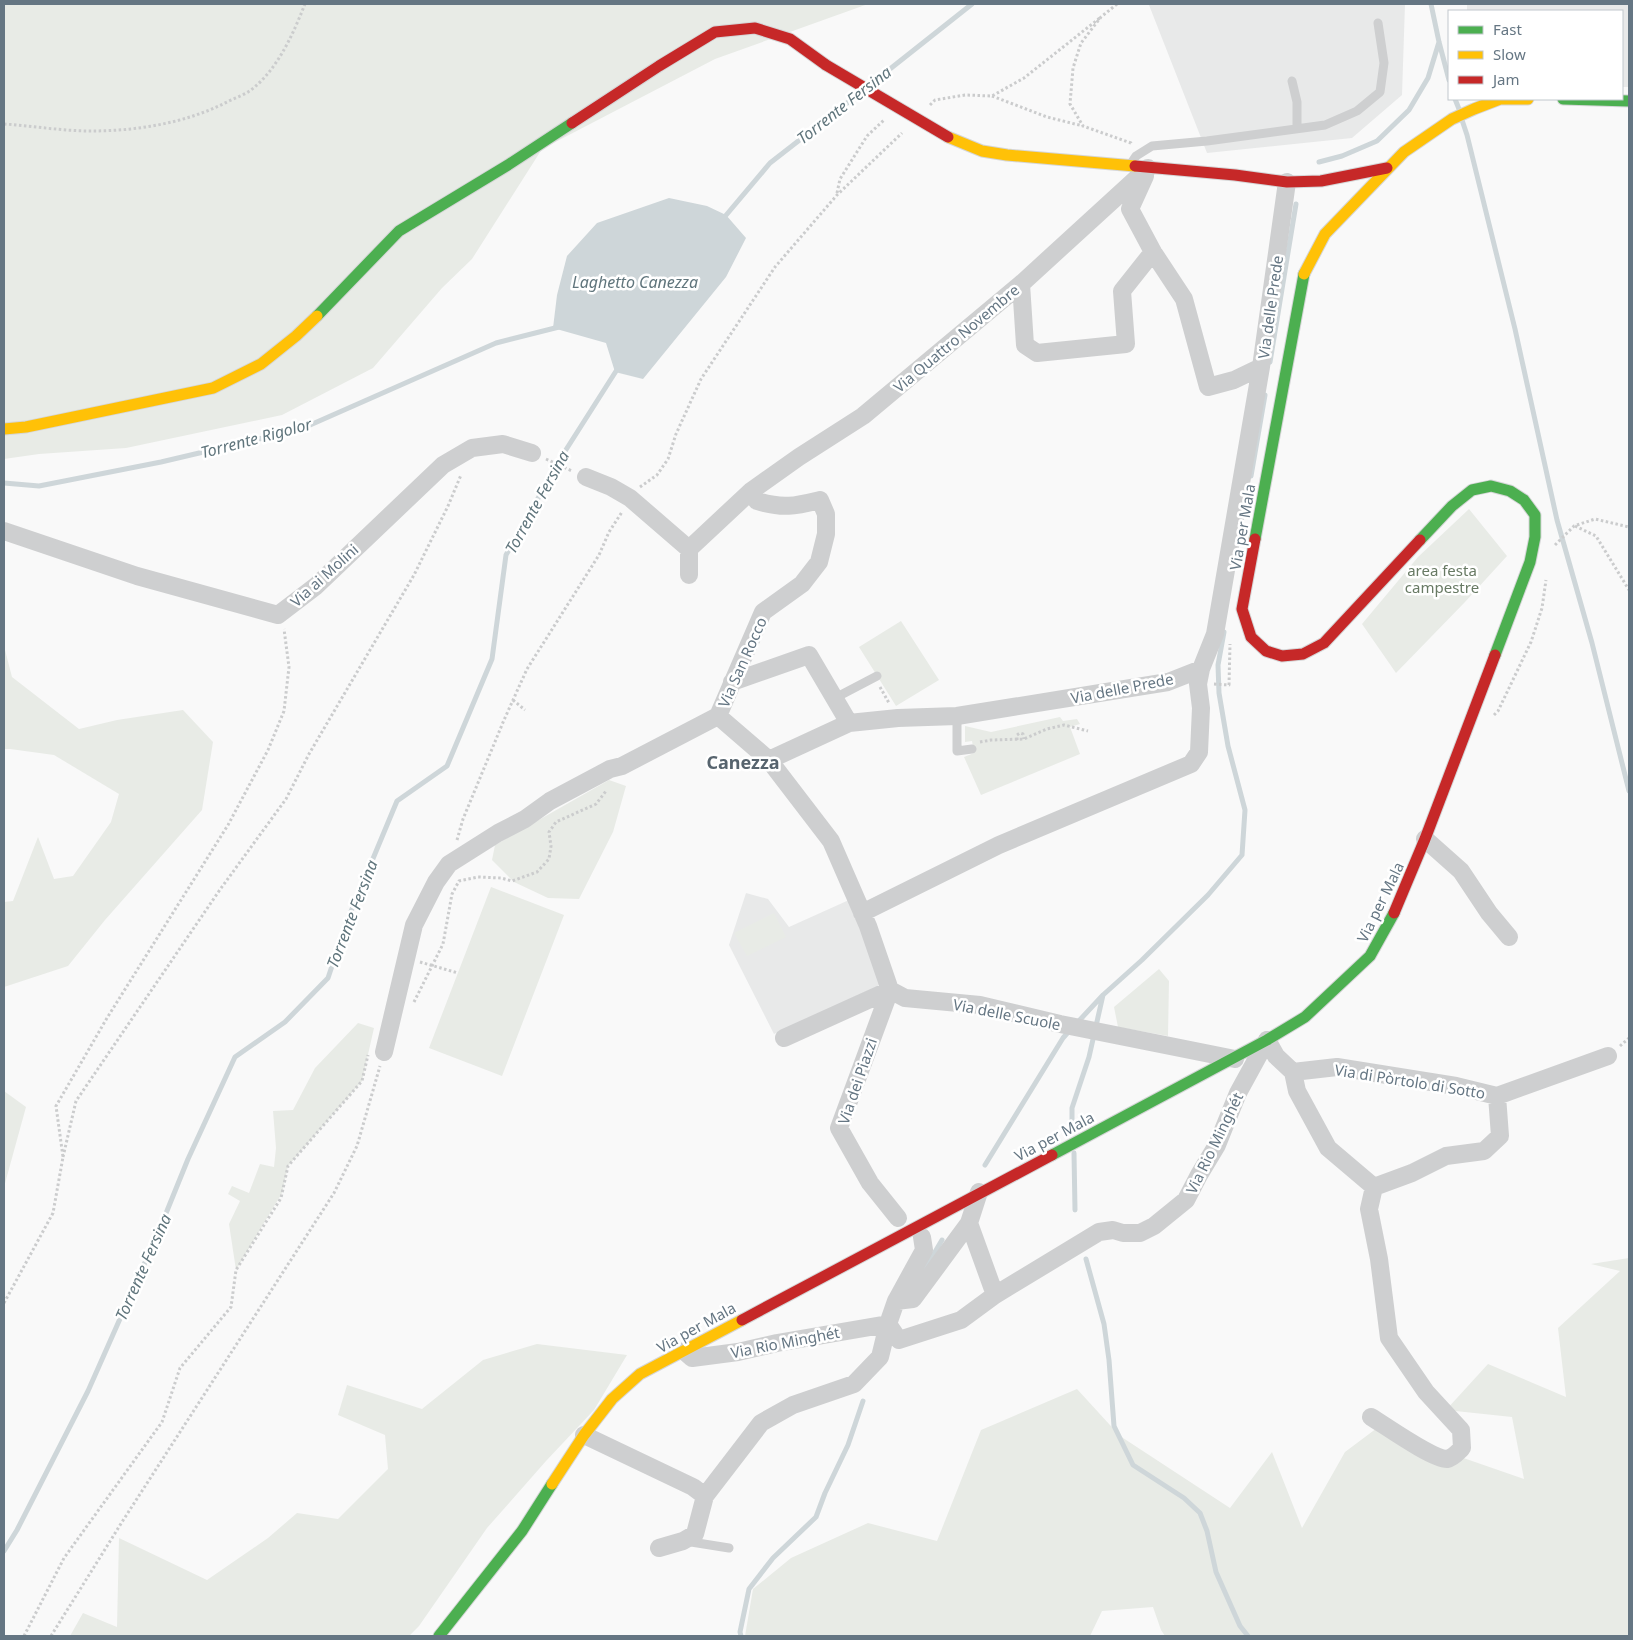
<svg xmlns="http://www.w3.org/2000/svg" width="1633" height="1640" viewBox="0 0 1633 1640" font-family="'Noto Sans',sans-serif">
  <rect width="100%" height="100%" fill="#f9f9f9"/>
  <!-- built -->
  <path fill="#e8e9e9" d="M 1151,4 L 1405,4 L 1402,95 L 1352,138 L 1207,153 L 1149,5 Z
    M 1467,4 L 1629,4 L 1629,87 L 1622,87 L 1622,11 L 1467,11 Z
    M 746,893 L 768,899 L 789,927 L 849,900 L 882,984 L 774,1034 L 729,945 Z"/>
  <!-- green -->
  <path fill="#e8ebe6" d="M 4,4 L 868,4 L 715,59 L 542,149 L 472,259 L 442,288 L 373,368 L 282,415 L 126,448 L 39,454 L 4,459 Z
    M 1469,509 L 1507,556 L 1465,602 L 1396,673 L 1362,624 L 1418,557 Z
    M 901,621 L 939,680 L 896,706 L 859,647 Z
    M 4,646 L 12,677 L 79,729 L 117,720 L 183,710 L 213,742 L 202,810 L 105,920 L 68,966 L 4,987 L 4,902 L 13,901 L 38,837 L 54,879 L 73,876 L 111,822 L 119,794 L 54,755 L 10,749 L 4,749 Z
    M 1060,717 L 1063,721 L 1077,719 L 1080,724 L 1070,727 L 1080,754 L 981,795 L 964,757 L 974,753 L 972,741 L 965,742 L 965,726 L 991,732 Z
    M 609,780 L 626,786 L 613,832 L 579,899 L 548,898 L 514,882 L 492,860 L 495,845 Z
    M 491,887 L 564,915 L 502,1076 L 429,1048 Z
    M 774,913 L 786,937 L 747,956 L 734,933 Z
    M 1159,969 L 1169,981 L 1168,1036 L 1118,1027 L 1114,1007 Z
    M 358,1023 L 374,1028 L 362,1081 L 288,1166 L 282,1193 L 236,1270 L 229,1224 L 240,1201 L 228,1194 L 232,1186 L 249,1193 L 260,1164 L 274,1167 L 276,1148 L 273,1111 L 293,1110 L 315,1068 Z
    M 4,1091 L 26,1107 L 4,1187 Z
    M 1629,1258 L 1629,1636 L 1165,1636 L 1161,1630 L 1153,1607 L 1102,1611 L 1090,1636 L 745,1636 L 753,1589 L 791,1558 L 868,1523 L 937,1541 L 981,1430 L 1077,1389 L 1120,1436 L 1230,1508 L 1272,1452 L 1302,1528 L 1345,1452 L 1377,1428 L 1524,1479 L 1512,1417 L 1446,1410 L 1488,1364 L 1566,1397 L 1558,1328 L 1620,1271 L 1591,1264 Z
    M 537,1344 L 627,1355 L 594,1410 L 546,1461 L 487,1528 L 419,1626 L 409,1636 L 70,1636 L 83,1613 L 117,1627 L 119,1538 L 207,1580 L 268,1538 L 297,1513 L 338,1519 L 388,1469 L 385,1435 L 338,1415 L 347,1385 L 422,1409 L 483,1360 Z"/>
  <!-- water -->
  <path fill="#ced6d9" d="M 669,198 L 707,206 L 726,215 L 746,238 L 726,277 L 643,379 L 615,372 L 606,343 L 553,328 L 557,295 L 567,256 L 597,223 Z"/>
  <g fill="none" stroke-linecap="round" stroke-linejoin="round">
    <!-- stream -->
    <path stroke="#ced6d9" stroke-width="5" d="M 1431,4 L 1439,42 L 1449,80
      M 871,84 L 972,4
      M 1455,99 L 1459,109
      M 1462,120 L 1467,135 L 1515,329 L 1557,520 L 1592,643 L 1629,791
      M 1319,162 L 1342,156 L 1377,141 L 1409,110 L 1428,78 L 1439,42
      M 722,220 L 770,163 L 860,93
      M 1270,362 L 1296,204
      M 1251,476 L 1265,395
      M 4,483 L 39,486 L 161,462 L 301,429 L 496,343 L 559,327
      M 1076,1024 L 1103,995 L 1142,960 L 1208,895 L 1242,855 L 1245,810 L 1228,746 L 1219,693 L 1218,665 L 1224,632
      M 1072,1128 L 1072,1108 L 1089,1057 L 1103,995
      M 1074,1153 L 1075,1210
      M 985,1165 L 1063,1038 L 1070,1030
      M 1086,1259 L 1104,1324 L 1109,1360 L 1114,1426 L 1133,1465 L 1184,1498 L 1200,1513 L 1207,1531 L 1216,1572 L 1240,1626 L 1248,1636
      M 925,1269 L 942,1240
      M 4,1551 L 17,1530 L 88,1391 L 158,1233 L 188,1159 L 235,1057 L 285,1022 L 328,978 L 347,921 L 397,801 L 447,766 L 492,659 L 506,555 L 562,456 L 618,368
      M 741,1636 L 740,1632 L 749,1589 L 773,1558 L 816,1517 L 825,1493 L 848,1445 L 863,1401"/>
    <!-- fast casing -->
    <g stroke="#d5d6d7" stroke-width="13">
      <path id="fast" d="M 1563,99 L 1629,101
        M 317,316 L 399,231 L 508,165 L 572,123
        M 1255,539 L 1304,274
        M 1420,540 L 1452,506 L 1472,490 L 1491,486 L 1510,491 L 1524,500 L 1535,515 L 1535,537 L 1530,562 L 1495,655
        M 1052,1155 L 1267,1040 L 1305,1017 L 1370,956 L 1394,913
        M 439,1636 L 522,1531 L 552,1484"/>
    </g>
    <!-- slow casing -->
    <g stroke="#d5d6d7" stroke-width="13">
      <path id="slow" d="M 948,137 L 982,151 L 1007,155 L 1135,166
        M 1304,274 L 1325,234 L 1404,152 L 1452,119 L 1474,109 L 1500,99 L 1528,99
        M 4,429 L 26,427 L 213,388 L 261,364 L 296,336 L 317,316
        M 552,1484 L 584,1435 L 612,1399 L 640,1374 L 742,1320"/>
    </g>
    <!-- jam casing -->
    <g stroke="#d5d6d7" stroke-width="13">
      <path id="jam" d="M 572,123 L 659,66 L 715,32 L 755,28 L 790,39 L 826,65
        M 1135,166 L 1235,175 L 1287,182 L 1321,181 L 1387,168
        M 1255,539 L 1242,609 L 1251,637 L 1266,651 L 1282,656 L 1303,654 L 1324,643 L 1420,540
        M 1394,913 L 1425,839 L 1495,655
        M 742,1320 L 1052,1155"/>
    </g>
    <!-- path -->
    <path stroke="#cbcccd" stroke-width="3" stroke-dasharray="2.5 2.5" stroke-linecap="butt" d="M 1117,4 L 1101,17 L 1081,43 L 1073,68 L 1070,104 L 1083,126 L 1131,143 L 1132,145
      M 992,96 L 1047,117 L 1083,126
      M 930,105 L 935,100 L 965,95 L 992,96 L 1024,78 L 1101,17
      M 4,124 C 33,126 62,131 91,131 C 137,131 186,123 227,102 C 235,98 244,95 251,90 C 278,69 293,34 305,4
      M 837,193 L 840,179 L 867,136 L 884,120
      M 546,459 L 572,471
      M 640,487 L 657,475 L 668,459 L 676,434 L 701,379 L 775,267 L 837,195 L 902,133
      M 1575,526 L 1596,536 L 1629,590
      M 1555,545 L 1574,526 L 1595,519 L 1629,527
      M 1214,684 L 1229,685 L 1230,644
      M 880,687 L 889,703
      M 513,700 L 525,710
      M 1494,715 L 1498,711 L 1531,642 L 1542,608 L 1546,580
      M 1017,740 L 1017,735 L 1020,733 L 1023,734 L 1024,739
      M 980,742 L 991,740 L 1024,739 L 1047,729 L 1064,725 L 1088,731
      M 457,840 L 463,819 L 504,720 L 527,669 L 599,555 L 609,532 L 622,512
      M 420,962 L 458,973
      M 414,1002 L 443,944 L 452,894 L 459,881 L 478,877 L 501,878 L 512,881 L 537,872 L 549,859 L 551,846 L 549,832 L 556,822 L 596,804 L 606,791
      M 1620,1046 L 1629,1038
      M 63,1157 L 76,1101 L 219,891 L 286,799 L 309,754 L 414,575 L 448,506 L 461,475
      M 4,1303 L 53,1213 L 63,1157 L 56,1106 L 107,1018 L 228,825 L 268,750 L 284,711 L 289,667 L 284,629
      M 24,1636 L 64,1558 L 162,1422 L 180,1368 L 231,1307 L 236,1270 L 281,1198 L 288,1166 L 362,1081 L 368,1055
      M 51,1636 L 122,1522 L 334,1193 L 357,1146 L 380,1066"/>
    <!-- lane -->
    <path stroke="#cecfd0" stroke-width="9" d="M 1292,81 L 1297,102 L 1297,128
      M 1132,162 L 1136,156 L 1152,146 L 1207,141 L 1325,125 L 1357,111 L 1380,92 L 1384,63 L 1378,23
      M 835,698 L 877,676
      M 957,716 L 957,751 L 972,749
      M 685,1541 L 729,1548"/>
    <!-- street -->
    <path stroke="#cecfd0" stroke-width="18" d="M 1145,176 L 1130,209 L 1153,252 L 1184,299 L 1208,387 L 1234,380 L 1261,367
      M 1021,284 L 1025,345 L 1037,353 L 1126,344 L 1122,291 L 1153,252
      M 586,477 L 611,487 L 630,498 L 689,549
      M 4,531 L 137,576 L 278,615 L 316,586 L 443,465 L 472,448 L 503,444 L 532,453
      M 689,575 L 689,549 L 751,491 L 799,457 L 863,416 L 1021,284 L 1148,168
      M 732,682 L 809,655 L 849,723
      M 718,716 L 769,760 L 831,841 L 868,926 L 890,990 L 905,998 L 980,1005 L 1060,1024 L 1235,1059
      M 718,716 L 763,612 L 802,584 L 819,562 L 826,534 L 826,514 L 820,500 C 795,506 783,509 757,501 L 751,491
      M 769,760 L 849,723 L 898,718 L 957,716 L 1168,682 L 1201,669 L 1215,634 L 1261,367 L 1287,182
      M 1425,839 L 1461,871 L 1489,913 L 1509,937
      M 862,913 L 999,845 L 1191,764 L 1199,752 L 1201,708 L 1198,684 L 1201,669
      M 890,990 L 839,1128 L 870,1183 L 898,1218
      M 784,1038 L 890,990
      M 1267,1040 L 1276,1056 L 1293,1072 L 1337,1067 L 1456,1086 L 1497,1096 L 1500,1136 L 1484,1151 L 1446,1156 L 1412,1173 L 1374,1187
      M 384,1052 L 414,925 L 436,882 L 449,864 L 498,833 L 525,819 L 550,801 L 610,769 L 622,766 L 718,716
      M 1293,1072 L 1297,1091 L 1328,1148 L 1374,1187 L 1369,1209 L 1379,1259 L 1389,1338 L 1426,1392 L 1461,1430 L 1462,1448 C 1458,1452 1453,1458 1447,1459 C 1432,1459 1386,1426 1371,1417
      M 1497,1096 L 1608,1056
      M 979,1192 L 969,1223 L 995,1295
      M 896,1301 L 924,1250 L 922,1237
      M 888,1324 L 899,1340 L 961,1320 L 995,1295 L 1099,1232 L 1113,1230 L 1123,1233 L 1140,1233 L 1154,1226 L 1186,1200 L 1199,1175 L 1217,1145 L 1238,1093 L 1267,1040
      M 684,1351 L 692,1358 L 738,1352 L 777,1343 L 888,1324
      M 584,1435 L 693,1487 L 705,1496 L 695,1534 L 683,1541 L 659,1548
      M 705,1496 L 761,1423 L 793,1405 L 854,1384 L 880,1357 L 888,1324 L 896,1301 L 913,1299 L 969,1223"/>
    <!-- fast -->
    <use href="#fast" stroke="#4caf50" stroke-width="11"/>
    <!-- slow -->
    <use href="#slow" stroke="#ffc107" stroke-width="11"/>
    <!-- jam -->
    <use href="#jam" stroke="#c62828" stroke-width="11"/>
    <!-- jam-bridge casing -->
    <g stroke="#d5d6d7" stroke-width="13" stroke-linecap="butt">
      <path id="jam-bridge" d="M 826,65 L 948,137"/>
    </g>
    <!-- jam-bridge -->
    <use href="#jam-bridge" stroke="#c62828" stroke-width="11"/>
  </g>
  <g text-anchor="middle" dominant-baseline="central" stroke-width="5" stroke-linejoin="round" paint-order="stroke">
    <!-- street labels -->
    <g font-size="15" fill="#657683" stroke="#fff">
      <text transform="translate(1270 307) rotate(-82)">Via delle Prede</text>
      <text transform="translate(956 338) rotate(-40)">Via Quattro Novembre</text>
      <text transform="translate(1242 527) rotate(-80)">Via per Mala</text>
      <text transform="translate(324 575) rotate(-42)">Via ai Molini</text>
      <text transform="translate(742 662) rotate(-66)">Via San Rocco</text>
      <text transform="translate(1122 688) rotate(-11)">Via delle Prede</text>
      <text transform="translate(1380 902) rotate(-64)">Via per Mala</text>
      <text transform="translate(1007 1014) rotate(11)">Via delle Scuole</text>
      <text transform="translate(857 1081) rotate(-71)">Via dei Piazzi</text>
      <text transform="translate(1410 1081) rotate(9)">Via di Pòrtolo di Sotto</text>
      <text transform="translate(1054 1136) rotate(-28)">Via per Mala</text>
      <text transform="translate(1214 1143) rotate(-64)">Via Rio Minghét</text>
      <text transform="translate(696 1327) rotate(-29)">Via per Mala</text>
      <text transform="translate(785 1342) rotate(-11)">Via Rio Minghét</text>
    </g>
    <!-- park labels -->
    <g font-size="15" fill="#687a64" stroke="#fff">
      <text x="1442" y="570">area festa<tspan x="1442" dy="17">campestre</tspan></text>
    </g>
    <!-- water labels -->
    <g font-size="16" font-style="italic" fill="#60757c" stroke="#fff">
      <text transform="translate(844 105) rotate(-38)">Torrente Fersina</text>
      <text x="635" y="282">Laghetto Canezza</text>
      <text transform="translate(256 438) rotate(-15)">Torrente Rigolor</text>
      <text transform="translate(537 502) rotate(-61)">Torrente Fersina</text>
      <text transform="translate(352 914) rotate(-69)">Torrente Fersina</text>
      <text transform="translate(143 1267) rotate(-66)">Torrente Fersina</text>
    </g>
    <!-- quarter labels -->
    <g font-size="18" font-weight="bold" fill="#57646e" stroke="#fff">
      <text x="743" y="762">Canezza</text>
    </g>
  </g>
  <!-- border -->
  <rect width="1633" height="1640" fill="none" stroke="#657683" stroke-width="10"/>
  <!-- legend -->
  <rect x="1448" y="10" width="175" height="90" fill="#ffffff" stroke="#c1c8cd"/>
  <rect x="1458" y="26" width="25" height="8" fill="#4caf50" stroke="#c1c8cd"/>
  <text x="1493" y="35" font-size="15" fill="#657683">Fast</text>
  <rect x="1458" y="51" width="25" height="8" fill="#ffc107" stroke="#c1c8cd"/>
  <text x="1493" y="60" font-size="15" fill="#657683">Slow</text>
  <rect x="1458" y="76" width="25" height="8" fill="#c62828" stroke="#c1c8cd"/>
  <text x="1493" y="85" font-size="15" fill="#657683">Jam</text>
</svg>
